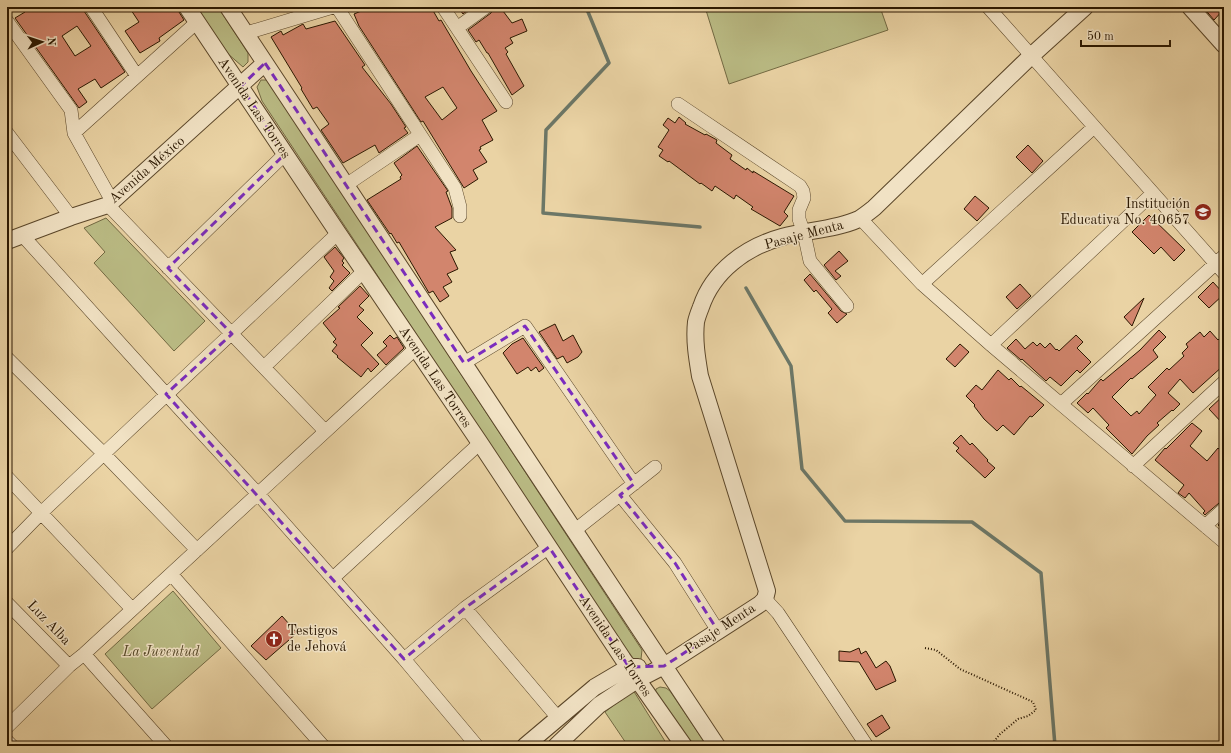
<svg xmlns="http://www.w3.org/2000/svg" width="1231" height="753" viewBox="0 0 1231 753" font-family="'Old Standard TT',serif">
  <rect width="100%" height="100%" fill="#ead3a4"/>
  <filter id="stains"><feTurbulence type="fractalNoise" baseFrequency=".005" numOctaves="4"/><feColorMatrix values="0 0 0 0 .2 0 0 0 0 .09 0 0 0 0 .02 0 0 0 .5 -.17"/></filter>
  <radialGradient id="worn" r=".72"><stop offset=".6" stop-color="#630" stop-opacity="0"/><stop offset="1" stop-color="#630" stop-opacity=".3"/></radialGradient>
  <!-- green -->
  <path fill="#babb84" stroke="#726942" d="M 196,7 L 218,7 L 248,53 L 248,62 L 243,67 L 227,53 Z
    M 705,7 L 880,7 L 888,30 L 729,84 Z
    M 261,80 L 268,80 L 642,650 L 641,659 L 636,662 L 632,660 L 262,101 L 257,87 Z
    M 106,218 L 205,321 L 174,351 L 94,263 L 105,252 L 84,228 Z
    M 173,591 L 221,648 L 152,709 L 105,654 Z
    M 660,687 L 666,688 L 670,691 L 707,746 L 688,746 L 655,694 L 656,689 Z
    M 633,690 L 668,746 L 628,746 L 605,712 Z"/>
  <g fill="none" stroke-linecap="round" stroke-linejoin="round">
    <!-- stream -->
    <path stroke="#6c7767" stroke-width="3.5" d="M 586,7 L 609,63 L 546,130 L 543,213 L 700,227
      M 746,288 L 791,366 L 802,469 L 845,521 L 972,522 L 1041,573 L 1055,746"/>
  </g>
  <!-- building -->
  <path fill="#d2856d" stroke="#2a1700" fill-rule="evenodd" d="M 29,7 L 83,7 L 84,11 L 125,72 L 101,88 L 95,79 L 78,89 L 87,102 L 79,108 L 15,18 L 25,12 L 24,10 ZM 77,26 L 91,46 L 75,56 L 62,36 Z
    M 129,7 L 178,7 L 179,12 L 184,20 L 159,38 L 160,41 L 140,53 L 125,31 L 139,22 Z
    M 371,7 L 372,10 L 380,7 L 431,7 L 439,21 L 441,20 L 471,71 L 497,111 L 482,120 L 493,140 L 480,147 L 481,149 L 479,150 L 487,162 L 473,170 L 478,179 L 464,188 L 423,121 L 421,122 L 359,26 L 354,14 ZM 443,87 L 457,108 L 442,120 L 425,97 Z
    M 458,7 L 472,7 L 463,14 Z
    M 494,7 L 500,7 L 512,23 L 522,19 L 527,31 L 510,38 L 513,43 L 505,48 L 508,52 L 506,54 L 524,86 L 512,95 L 488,53 L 487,53 L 479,40 L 476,42 L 468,30 L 491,13 Z
    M 1203,7 L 1224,7 L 1224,9 L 1214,20 Z
    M 335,21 L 365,65 L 362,67 L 391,104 L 406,127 L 404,128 L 408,133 L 379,153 L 375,145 L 343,163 L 321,130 L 329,124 L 317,107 L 313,109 L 301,89 L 302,88 L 271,37 L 281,31 L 283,35 L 303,24 L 306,29 Z
    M 679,117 L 686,123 L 685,124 L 705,135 L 706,134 L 717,140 L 716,143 L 732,155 L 730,159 L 746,170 L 747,168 L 753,173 L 753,171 L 794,196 L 784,212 L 788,216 L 780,226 L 751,209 L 753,207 L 736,195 L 734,199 L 715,186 L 712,191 L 701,183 L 700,184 L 669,161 L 668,162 L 659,156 L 663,150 L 658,147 L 669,130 L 663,125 L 668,118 L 675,123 Z
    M 1028,145 L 1043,161 L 1032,173 L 1016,157 Z
    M 417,146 L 448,191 L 446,192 L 452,208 L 452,218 L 435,227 L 456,250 L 450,252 L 458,269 L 447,274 L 452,282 L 443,287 L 449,296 L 440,302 L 433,291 L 429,293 L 399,242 L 397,243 L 391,233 L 390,234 L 367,200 L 401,179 L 400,177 L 402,175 L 394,163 Z
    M 975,196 L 989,208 L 977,221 L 964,209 Z
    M 1149,215 L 1185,250 L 1174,261 L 1161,247 L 1154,254 L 1132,232 Z
    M 335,247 L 344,258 L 342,261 L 344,263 L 342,265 L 350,273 L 332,291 L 329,288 L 334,281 L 330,277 L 334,271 L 324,257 Z
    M 839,251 L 848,261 L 835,271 L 841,276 L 836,280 L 824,265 Z
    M 810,274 L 841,311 L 847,314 L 837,323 L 828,313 L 832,309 L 816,290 L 814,292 L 804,280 Z
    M 1213,282 L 1224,294 L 1209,308 L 1198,297 Z
    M 1020,284 L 1031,296 L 1017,309 L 1006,297 Z
    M 360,286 L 369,296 L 359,306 L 364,310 L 357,317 L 373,333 L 361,345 L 379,364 L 371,372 L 368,368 L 361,377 L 337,357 L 338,356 L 332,351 L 337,345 L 333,342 L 336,339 L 323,323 L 340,308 L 338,307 Z
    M 1144,298 L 1132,326 L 1124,317 Z
    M 555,324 L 563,341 L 573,335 L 582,352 L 578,357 L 567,363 L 563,356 L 557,359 L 539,332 Z
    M 1159,330 L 1166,337 L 1153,350 L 1158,357 L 1132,379 L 1131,378 L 1112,397 L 1131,416 L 1137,411 L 1139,414 L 1156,395 L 1148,387 L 1167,368 L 1169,370 L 1184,356 L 1182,353 L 1188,347 L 1186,344 L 1200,332 L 1204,337 L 1210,331 L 1218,340 L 1224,334 L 1224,365 L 1193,393 L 1180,379 L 1168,393 L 1180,404 L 1173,411 L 1172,410 L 1157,423 L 1159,425 L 1147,436 L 1132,454 L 1106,428 L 1109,425 L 1093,408 L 1088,413 L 1077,403 L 1087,393 L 1088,394 L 1101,379 L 1103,381 L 1140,350 Z
    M 390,335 L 394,339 L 397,337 L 404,348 L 386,365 L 377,355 L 387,346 L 383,342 Z
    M 1076,335 L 1083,342 L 1077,348 L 1091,362 L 1080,373 L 1077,370 L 1061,386 L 1050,377 L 1046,381 L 1022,359 L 1021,360 L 1007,348 L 1016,339 L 1025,349 L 1033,342 L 1037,346 L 1040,343 L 1045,348 L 1050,343 L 1056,350 L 1057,349 L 1059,351 Z
    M 523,338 L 544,368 L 539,372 L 536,367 L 531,371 L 528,367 L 517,374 L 503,353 L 512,344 Z
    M 960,344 L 969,352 L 955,367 L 946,359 Z
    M 998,370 L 1009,380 L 1011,378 L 1020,387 L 1021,386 L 1044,405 L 1032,417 L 1030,416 L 1014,435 L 1003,425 L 997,431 L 984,419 L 974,406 L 975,405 L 966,396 L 976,385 L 982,390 Z
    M 1224,395 L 1224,425 L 1209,409 Z
    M 1192,423 L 1202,431 L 1190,446 L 1207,461 L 1218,448 L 1224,454 L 1224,501 L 1219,503 L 1205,515 L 1203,513 L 1205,511 L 1189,493 L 1185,498 L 1178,493 L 1184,485 L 1155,460 L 1165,448 L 1166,449 Z
    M 961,435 L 970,445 L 972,443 L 988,460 L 987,461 L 995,468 L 985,478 L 956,451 L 959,448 L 953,443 Z
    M 1224,520 L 1224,531 L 1218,525 Z
    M 282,616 L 297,633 L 266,660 L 251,646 Z
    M 859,648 L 861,654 L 866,651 L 876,668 L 886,661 L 890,666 L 896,681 L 876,690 L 859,662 L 839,661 L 839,651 L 850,652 Z
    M 882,715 L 890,728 L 876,737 L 867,724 Z"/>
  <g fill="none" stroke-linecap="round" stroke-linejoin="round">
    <!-- minor casing -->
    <g stroke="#5a4629" stroke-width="14">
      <path id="minor" d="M 91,7 L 137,76
        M 337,7 L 455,188 L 460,207 L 460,216
        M 443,7 L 506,102
        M 988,7 L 1224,273
        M 7,21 L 71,110 L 74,133 L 112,201
        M 457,28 L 486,7
        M 246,35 L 253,31 L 333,7
        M 678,104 L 800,186 L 803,191 L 804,198 L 799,210 L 799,219 L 804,233 L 810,261 L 847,306
        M 7,133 L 71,217
        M 74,133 L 197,22
        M 346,185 L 420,135
        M 108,205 L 325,431
        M 860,218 L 922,284 L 991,345 L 1224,542
        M 23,236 L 166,394 L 258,494 L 404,659 L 477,746
        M 168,268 L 285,154
        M 922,284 L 1094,127
        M 991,345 L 1153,193
        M 7,358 L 104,454 L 197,550
        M 464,363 L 525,326 L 634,484
        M 264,367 L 364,271
        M 1061,404 L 1224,256
        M 1133,466 L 1224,382
        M 7,477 L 132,609
        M 620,495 L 675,563 L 718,631
        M 1205,526 L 1224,509
        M 574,531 L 655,467
        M 7,548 L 41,513 L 338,233
        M 171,574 L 323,746
        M 333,578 L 480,443
        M 765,599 L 778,613 L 867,746
        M 7,603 L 69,666
        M 465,608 L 558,718
        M 84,654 L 166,746
        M 404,659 L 465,608 L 549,547
        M 7,727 L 69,666 L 84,654 L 416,348
        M 7,741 L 12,746"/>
    </g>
    <!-- tertiary casing -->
    <g stroke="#5a4629" stroke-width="18">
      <path id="tertiary" d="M 187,7 L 338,233 L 480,443 L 623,659 L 684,746
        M 228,7 L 717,746
        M 1190,7 L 1224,45
        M 7,241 L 71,217 L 108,205 L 265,63
        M 525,746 L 595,687 L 629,667 L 638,667
        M 556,746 L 599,705 L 637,680 L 664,666 L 760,604 L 765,599 L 767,591 L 700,376 C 697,358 694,340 696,322 C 697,317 699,312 701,307 C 713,271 746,247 782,237 C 807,230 835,230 859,219 C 864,216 869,212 874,208 L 1031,56 L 1085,7"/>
    </g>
    <!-- path -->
    <path stroke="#2a1700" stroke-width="2" stroke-dasharray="1 2" stroke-linecap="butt" d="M 925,648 L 936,650 L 960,669 L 1033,702 L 1036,710 L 1028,716 L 1018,719 L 999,735 L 991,746"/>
    <!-- minor -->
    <use href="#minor" stroke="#f1e2c4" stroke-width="13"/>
    <!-- tertiary -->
    <use href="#tertiary" stroke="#f1e2c4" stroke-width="16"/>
  </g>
  <!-- marked area -->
  <path fill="none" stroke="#7b2cbf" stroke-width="3" stroke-dasharray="8 5" stroke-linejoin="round" d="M 265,63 L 464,363 L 525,326 L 634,484 L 620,495 L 675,563 L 718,631 L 664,666 L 629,667 L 549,547 L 465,608 L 404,659 L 166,394 L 232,334 L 168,268 L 285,154 L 241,86 Z"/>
  <!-- icons -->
  <defs>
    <g id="school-disc" transform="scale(0.9)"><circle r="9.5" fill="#8f2418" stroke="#f1e2c4"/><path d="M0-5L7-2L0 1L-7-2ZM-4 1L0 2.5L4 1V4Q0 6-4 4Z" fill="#fff"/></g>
    <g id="church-disc" transform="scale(0.9)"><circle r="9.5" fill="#8f2418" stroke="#f1e2c4"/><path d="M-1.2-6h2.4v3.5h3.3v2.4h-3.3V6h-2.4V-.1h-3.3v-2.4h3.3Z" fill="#fff"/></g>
  </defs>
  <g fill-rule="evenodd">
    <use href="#school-disc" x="1203" y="212"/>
    <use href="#church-disc" x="274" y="639"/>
  </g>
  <g text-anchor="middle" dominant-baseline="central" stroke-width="3" stroke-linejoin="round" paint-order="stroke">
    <!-- street labels -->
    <g font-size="14" fill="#2a1700" stroke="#f1e2c4">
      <text transform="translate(254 108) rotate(56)">Avenida Las Torres</text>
      <text transform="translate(147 170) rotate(-41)">Avenida México</text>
      <text transform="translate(804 235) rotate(-15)">Pasaje Menta</text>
      <text transform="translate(435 377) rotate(56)">Avenida Las Torres</text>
      <text transform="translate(49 623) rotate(46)">Luz Alba</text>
      <text transform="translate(720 629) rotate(-33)">Pasaje Menta</text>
      <text transform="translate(615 646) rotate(56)">Avenida Las Torres</text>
    </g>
    <!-- poi labels -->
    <g font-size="14" fill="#2a1700" stroke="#f1e2c4" text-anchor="end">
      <text x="1190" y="204">Institución<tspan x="1190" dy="16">Educativa No. 40657</tspan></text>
      <text x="287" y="631" text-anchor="start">Testigos<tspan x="287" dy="16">de Jehová</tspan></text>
    </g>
    <!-- park labels -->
    <g font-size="14" font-style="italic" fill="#554828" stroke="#f1e2c4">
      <text x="161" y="652">La Juventud</text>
    </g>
  </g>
  <!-- margin -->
  <rect width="1231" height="753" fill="none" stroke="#ead3a4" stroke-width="24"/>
  <rect x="8" y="8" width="1215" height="737" fill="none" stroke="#2a1700" stroke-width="2"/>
  <rect x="12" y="12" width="1207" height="729" fill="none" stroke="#2a1700"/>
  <!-- north arrow -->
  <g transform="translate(42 42) rotate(87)" stroke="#f1e2c4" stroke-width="3" paint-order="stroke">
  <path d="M0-3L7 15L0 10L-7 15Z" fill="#2a1700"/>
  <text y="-6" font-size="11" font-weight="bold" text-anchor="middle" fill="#2a1700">N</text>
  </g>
  <!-- scale -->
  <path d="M1081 40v6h89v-6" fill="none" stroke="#2a1700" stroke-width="2"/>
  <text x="1087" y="40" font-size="12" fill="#2a1700" stroke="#f1e2c4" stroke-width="3" paint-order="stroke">50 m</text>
  <rect width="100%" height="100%" filter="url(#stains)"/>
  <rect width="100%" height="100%" fill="url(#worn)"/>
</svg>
